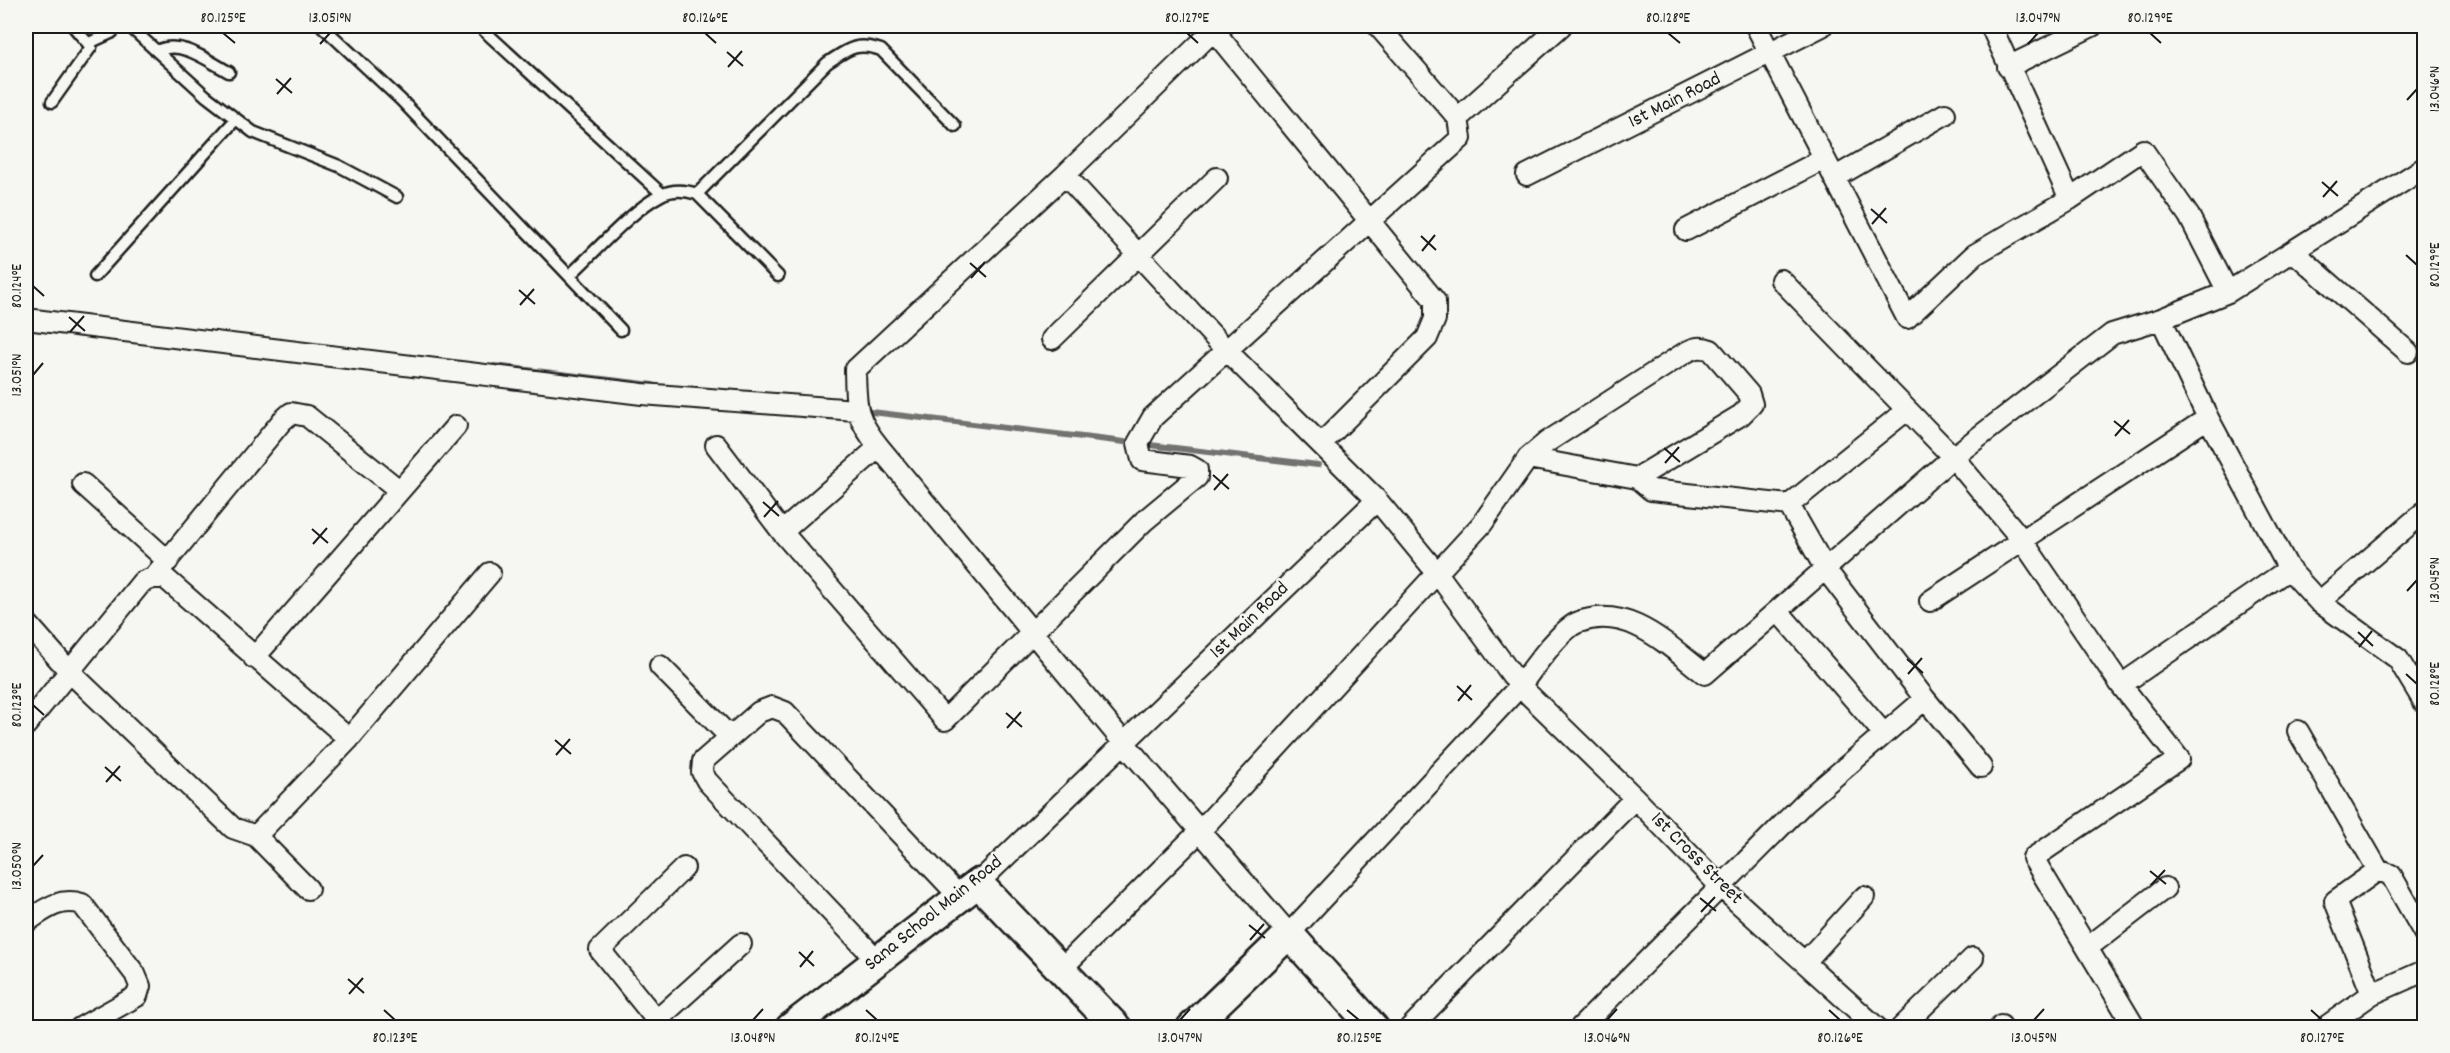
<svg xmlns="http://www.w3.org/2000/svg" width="2450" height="1053" viewBox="0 0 2450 1053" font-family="Dekko,sans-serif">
  <rect width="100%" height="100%" fill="#f6f6f2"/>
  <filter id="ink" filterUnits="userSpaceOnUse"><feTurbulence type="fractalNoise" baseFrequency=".0167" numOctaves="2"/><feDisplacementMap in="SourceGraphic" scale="12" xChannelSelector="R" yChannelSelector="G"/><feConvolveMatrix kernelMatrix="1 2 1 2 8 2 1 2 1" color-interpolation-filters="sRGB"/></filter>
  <g filter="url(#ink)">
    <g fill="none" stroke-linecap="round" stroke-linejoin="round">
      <!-- stream -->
      <path stroke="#727271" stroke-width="6" d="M 494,366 L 653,385
        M 863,411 L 1318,465"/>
      <!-- lane casing -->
      <g stroke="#1c1c1c" stroke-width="15">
        <path id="lane" d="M 129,26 L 206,96 L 253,132 L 339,166 L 397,197
          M 322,26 L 401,100 L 621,330
          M 479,26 L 662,194
          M 89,43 L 111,33 L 119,26
          M 157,51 C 181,39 208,61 229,72
          M 52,102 L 91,47 L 73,26
          M 697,194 L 778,276
          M 570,275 C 595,252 632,210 661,195 C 673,189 685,190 697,194 L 827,63 C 847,50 856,41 881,50 L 955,126
          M 95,276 L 236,119"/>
      </g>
      <!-- street casing -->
      <g stroke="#1c1c1c" stroke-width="24">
        <path id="street" d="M 1210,26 L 1435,301 L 1435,319 L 1427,338 L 1321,444
          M 1223,26 L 1214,30 L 1065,175 L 855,370 C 856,407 855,417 879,447 L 1124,743 L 1289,934 L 1520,686 C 1531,671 1562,627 1579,622 C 1629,604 1668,646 1705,674 L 1953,457 L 2112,334 L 2161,319 L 2228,292 L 2424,168
          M 1756,26 L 1907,318 L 1974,255 L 2070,199
          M 1991,26 L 2070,199 L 2143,150 L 2189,216 L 2228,292
          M 2008,67 L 2092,26
          M 1458,118 L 1561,26
          M 1065,175 L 1226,350 L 1377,500 L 1437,573 L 1520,686 L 1635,798 L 1721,887 L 1877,1028
          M 1527,175 L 1822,26
          M 1834,178 L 1945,114
          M 1686,230 L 1824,159
          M 2294,252 L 2408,352
          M 1781,280 L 1953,457 L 2022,540 L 2121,685 L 2179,759 L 2033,858 L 2135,1028
          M 26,319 L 642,394 L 856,410
          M 2161,319 L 2208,418 L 2289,569 L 2319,602 L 2398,659 L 2424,702
          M 1052,339 L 1217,178
          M 716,445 L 782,532
          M 879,447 L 782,532 L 945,720 L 1144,521 L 1197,477 L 1197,470 L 1190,466 L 1142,460 L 1138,443 L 1153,417 L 1461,138 L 1458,118 L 1378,26
          M 1528,458 L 1637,478 L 1651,490 L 1789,505 L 1907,410
          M 83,484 L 168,561
          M 1789,505 L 1826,570 L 1925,699 L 1981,767
          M 153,578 L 282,421 L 291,413 L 307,416 L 399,490
          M 1930,601 L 2208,418
          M 2319,602 L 2424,512
          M 1778,611 L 1884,734
          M 26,622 L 70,672 L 233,828 L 256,836
          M 254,658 L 456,426
          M 660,666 L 729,736
          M 2121,685 L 2289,569
          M 26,725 L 142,582 L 153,578 L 165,578 L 349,739
          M 2298,731 L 2378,870 L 2391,875 L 2424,933
          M 978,883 L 1377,500
          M 308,889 L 256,836 L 349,739 L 490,573
          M 26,922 C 44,910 59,897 82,904 L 135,974 L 140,986 L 137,996 L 80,1028
          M 2087,948 L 2165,888
          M 877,960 L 707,781 L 702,772 L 703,761 L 759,712 L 772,707 L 785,712 L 960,897
          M 1805,962 L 1864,897
          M 1061,969 L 1200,831 L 1482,524 L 1528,458 L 1547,442 L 1680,356 C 1691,349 1698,345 1711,350 L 1749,394 L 1752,404 L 1741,415 L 1637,478
          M 2372,994 L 2335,901 L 2378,870
          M 657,1020 L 741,944
          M 2001,1026 L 2002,1028
          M 663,1028 L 600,950 L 684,868
          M 1410,1028 L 1635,798
          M 1580,1028 L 1805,802 L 1925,699
          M 1901,1028 L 1973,958
          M 2324,1028 L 2372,994 L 2424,971"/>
      </g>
      <!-- secondary casing -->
      <g stroke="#1c1c1c" stroke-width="33">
        <path id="secondary" d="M 790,1028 L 978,883 L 1117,1028
          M 1191,1028 L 1289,934 L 1374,1028"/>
      </g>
      <!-- lane -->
      <use href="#lane" stroke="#f6f6f2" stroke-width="10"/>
      <!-- street -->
      <use href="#street" stroke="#f6f6f2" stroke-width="20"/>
      <!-- secondary -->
      <use href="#secondary" stroke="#f6f6f2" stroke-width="28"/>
    </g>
  </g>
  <!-- ticks -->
  <path fill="none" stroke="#1c1c1c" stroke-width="2" d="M 223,33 L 235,43M 705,33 L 716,43M 1187,33 L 1198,43M 1668,33 L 1680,43M 2150,33 L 2161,43M 320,44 L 330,33M 2028,44 L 2038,33M 727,52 L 743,66M 728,67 L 742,51M 276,79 L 292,93M 277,94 L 291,78M 2407,100 L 2417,89M 2322,182 L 2338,196M 2323,197 L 2337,181M 1871,209 L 1887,223M 1872,224 L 1886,208M 1421,236 L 1436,250M 1422,251 L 1435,235M 2406,255 L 2417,265M 970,263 L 986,277M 971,278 L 985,262M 33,286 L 44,296M 519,290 L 535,304M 520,305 L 534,289M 69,317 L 85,331M 70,332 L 84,316M 33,375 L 43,363M 2114,421 L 2130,434M 2115,436 L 2129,420M 1664,448 L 1680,462M 1665,463 L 1679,447M 1213,475 L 1229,489M 1214,490 L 1228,474M 763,502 L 779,516M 764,517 L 778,501M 312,529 L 328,543M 313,544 L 327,528M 2407,591 L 2417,580M 2358,632 L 2373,646M 2359,647 L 2372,631M 1907,659 L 1923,673M 1908,674 L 1922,658M 2406,674 L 2417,684M 1457,686 L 1472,700M 1458,701 L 1471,685M 33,705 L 44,715M 1006,713 L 1022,727M 1007,728 L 1021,712M 555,740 L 571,754M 556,755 L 570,739M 105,767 L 121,781M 106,782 L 120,766M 33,866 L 43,855M 2150,871 L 2166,884M 2151,885 L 2165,870M 1700,898 L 1716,911M 1701,912 L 1715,897M 1249,925 L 1265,938M 1250,940 L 1264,924M 799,952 L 814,966M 800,967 L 813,951M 348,979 L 364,993M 349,994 L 363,978M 384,1010 L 395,1020M 866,1010 L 877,1020M 1347,1010 L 1359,1020M 1829,1010 L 1840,1020M 2311,1010 L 2322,1020M 753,1020 L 763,1009M 1180,1020 L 1190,1009M 1607,1020 L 1617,1009M 2034,1020 L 2044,1009"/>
  <g text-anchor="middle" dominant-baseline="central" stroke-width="4.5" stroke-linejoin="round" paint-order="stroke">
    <!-- street labels -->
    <g font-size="20" fill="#1c1c1c" stroke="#f6f6f2">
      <text transform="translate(1675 101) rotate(-27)">1st Main Road</text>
      <text transform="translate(1250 621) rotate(-44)">1st Main Road</text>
      <text transform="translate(1696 859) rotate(45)">1st Cross Street</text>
      <text transform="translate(934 914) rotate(-39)">Sana School Main Road</text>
    </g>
  </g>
  <!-- margin -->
  <rect width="2450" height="1053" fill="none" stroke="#f6f6f2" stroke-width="66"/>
  <rect x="33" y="33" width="2384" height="987" fill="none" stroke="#1c1c1c" stroke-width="2"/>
  <g font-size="15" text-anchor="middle" fill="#1c1c1c">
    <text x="223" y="22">80.125°E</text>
    <text x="330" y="22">13.051°N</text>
    <text x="705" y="22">80.126°E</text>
    <text x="1187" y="22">80.127°E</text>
    <text x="1668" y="22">80.128°E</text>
    <text x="2038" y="22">13.047°N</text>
    <text x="2150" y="22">80.129°E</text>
    <text transform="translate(2434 89) rotate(-90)" y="5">13.046°N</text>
    <text transform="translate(2434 265) rotate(-90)" y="5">80.129°E</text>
    <text transform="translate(16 286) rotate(-90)" y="5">80.124°E</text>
    <text transform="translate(16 375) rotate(-90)" y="5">13.051°N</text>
    <text transform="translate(2434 580) rotate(-90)" y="5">13.045°N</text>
    <text transform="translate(2434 684) rotate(-90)" y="5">80.128°E</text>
    <text transform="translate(16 705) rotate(-90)" y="5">80.123°E</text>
    <text transform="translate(16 866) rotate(-90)" y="5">13.050°N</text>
    <text x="395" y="1042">80.123°E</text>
    <text x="753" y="1042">13.048°N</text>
    <text x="877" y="1042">80.124°E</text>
    <text x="1180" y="1042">13.047°N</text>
    <text x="1359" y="1042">80.125°E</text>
    <text x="1607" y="1042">13.046°N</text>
    <text x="1840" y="1042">80.126°E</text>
    <text x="2034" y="1042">13.045°N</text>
    <text x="2322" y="1042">80.127°E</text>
  </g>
</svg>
